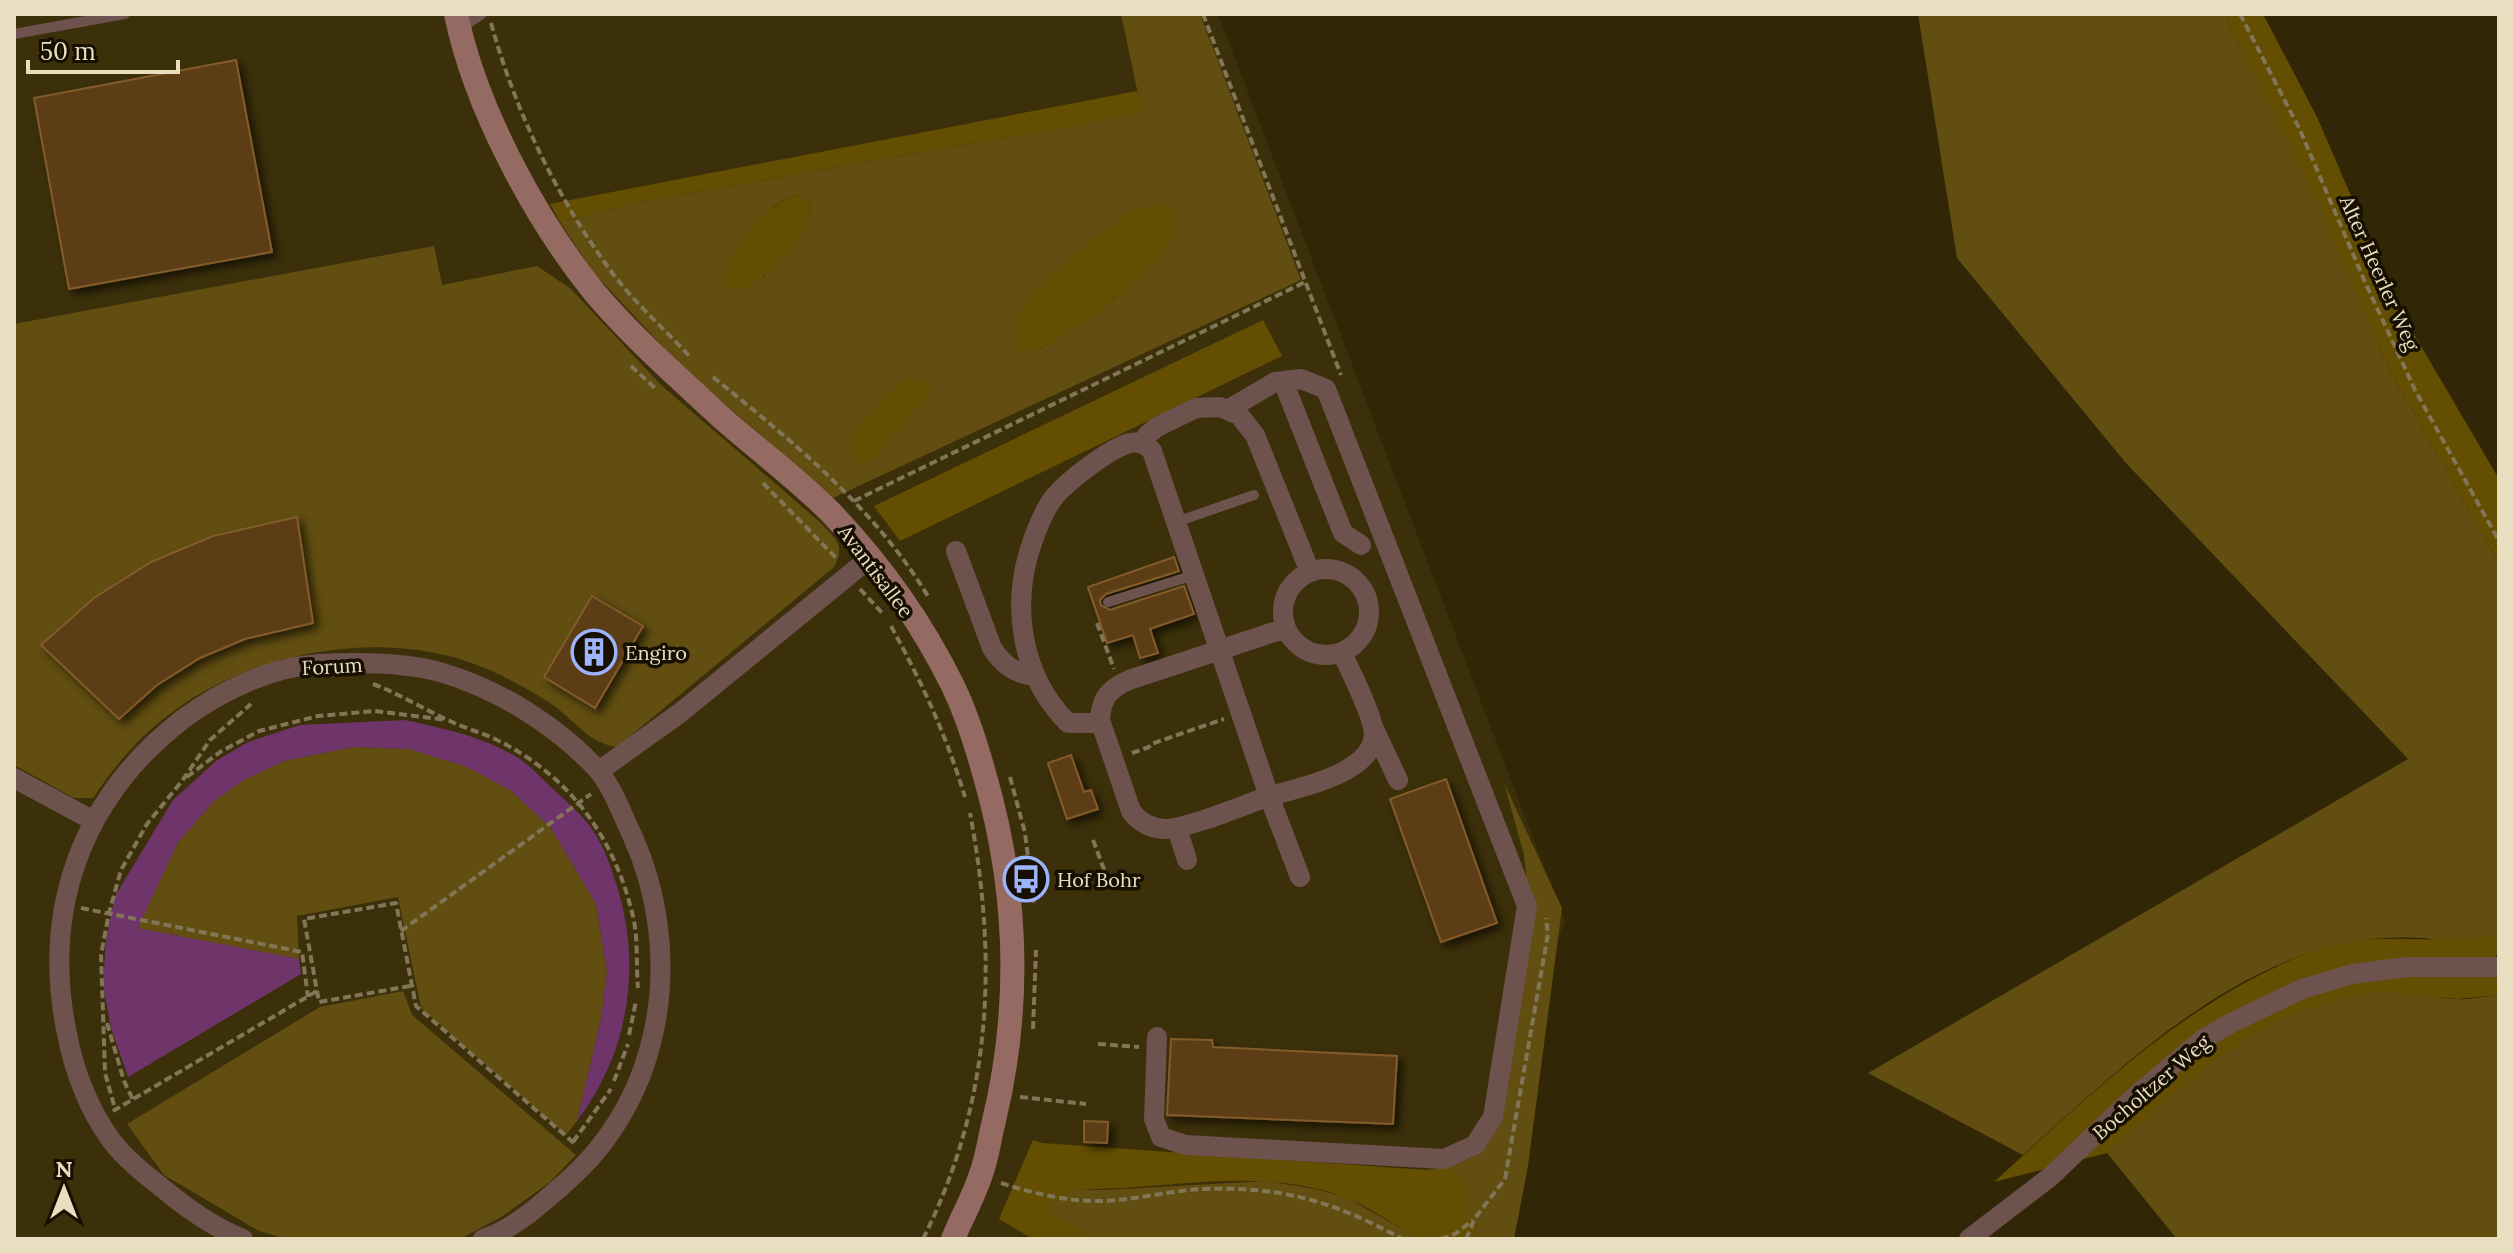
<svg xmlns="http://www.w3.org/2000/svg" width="2513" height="1253" viewBox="0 0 2513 1253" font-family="Lora,serif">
  <defs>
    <filter id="shadow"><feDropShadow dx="5" dy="5" stdDeviation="4" flood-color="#0009"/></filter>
  </defs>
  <rect width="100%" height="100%" fill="#312606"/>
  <!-- built -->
  <path fill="#3c300a" d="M 14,14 L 1218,14 L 1565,921 L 1458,1239 L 14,1239 Z"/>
  <!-- green -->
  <path fill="#614e10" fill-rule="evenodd" d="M 1121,14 L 1200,14 L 1301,280 L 833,498 L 680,365 L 593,272 L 560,222 L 639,202 L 1142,113 ZM 799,195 L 811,204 C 806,234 783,256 763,278 L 741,241 C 757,221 773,201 799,195 ZM 1086,248 L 1117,297 L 1070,331 L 1039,350 L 1051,275 Z
    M 1918,14 L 2224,14 L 2321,207 L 2389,369 L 2499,563 L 2499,955 C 2479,954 2460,944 2440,940 C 2424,937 2403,937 2386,938 C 2243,947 2124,1064 2023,1155 L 1868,1073 L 2408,759 L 2125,462 L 1957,258 Z
    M 434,246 L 442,285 L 537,266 L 571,289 L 661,385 L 821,523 C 836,540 846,544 834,567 L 617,747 C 589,743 575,721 553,705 C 537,694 517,683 500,675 C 398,623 253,648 166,717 C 136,740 113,768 93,798 L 74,798 L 14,765 L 14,324 Z
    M 353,747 L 409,749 L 467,767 L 510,790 L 551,828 L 596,904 L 607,971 L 601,1019 L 577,1121 L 566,1135 L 421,1008 L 398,897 L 297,916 L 299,959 L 137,928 L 178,842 L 215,800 L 243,780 L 284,761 Z
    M 1504,783 L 1562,908 L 1528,1166 L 1514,1239 L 1472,1239 L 1479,1225 L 1464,1220 L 1449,1167 C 1482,1155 1487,1151 1500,1118 L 1532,926 L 1524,855 Z
    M 2499,973 L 2499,1239 L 2177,1239 L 2107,1153 C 2182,1083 2267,1000 2376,991 C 2402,989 2430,997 2456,999 C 2470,1000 2485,996 2499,995 Z
    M 403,991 L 412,1015 L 576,1155 L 549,1183 L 501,1217 L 460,1239 L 287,1239 L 259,1231 L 164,1175 L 127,1124 L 320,1007 Z
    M 1267,1181 L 1315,1189 L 1346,1197 L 1414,1236 L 1415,1239 L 1091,1239 L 1045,1210 L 1069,1189 L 1104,1190 Z"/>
  <!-- forest -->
  <path fill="#644e01" d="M 2224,14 L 2263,14 L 2317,117 L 2401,312 L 2499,479 L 2499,563 L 2389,369 L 2316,198 Z
    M 1137,91 L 1143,113 L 639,202 L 560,222 L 550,204 Z
    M 799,195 L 811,204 C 807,231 785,259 763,277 C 756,283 744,287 735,292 L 726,287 C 723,249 764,204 799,195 Z
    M 1155,205 L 1168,205 L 1176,208 C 1176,214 1176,221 1175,227 C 1162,268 1080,329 1042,348 C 1035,351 1026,351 1018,353 L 1015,331 L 1023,308 L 1051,275 L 1128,212 Z
    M 1263,320 L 1282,356 L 900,541 L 874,506 Z
    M 918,380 L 929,383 L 931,392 L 875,455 L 859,464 L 852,455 L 855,432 L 887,395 L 905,381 Z
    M 2494,936 L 2499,995 L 2458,999 L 2377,991 L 2325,1002 L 2274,1022 L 2219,1056 L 2154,1110 L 2107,1153 L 1994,1182 C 2076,1108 2154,1031 2252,979 C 2284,962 2318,947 2354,941 C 2383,937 2410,940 2439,939 C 2457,939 2476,937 2494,936 Z
    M 1033,1140 L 1042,1143 L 1427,1170 L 1449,1167 L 1467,1192 L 1464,1220 L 1479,1225 L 1472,1239 L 1415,1239 L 1414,1236 C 1391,1223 1368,1206 1344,1197 C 1257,1164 1159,1192 1069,1189 L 1046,1210 L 1091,1239 L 1033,1239 L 999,1219 Z"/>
  <!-- water -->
  <path fill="#6f346a" d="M 405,720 C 446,729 485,737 520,759 C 532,767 542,779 552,788 C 567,802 583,815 594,832 C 603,846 609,861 614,877 C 643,960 631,1050 577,1121 L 601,1019 L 607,971 L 596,904 L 551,828 L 510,790 L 467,767 L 409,749 L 353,747 L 284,761 L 244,780 L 215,800 L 178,842 L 138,928 L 299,959 L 301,974 L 128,1077 L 111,1028 L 103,985 L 106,940 L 115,896 L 173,800 L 216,761 L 248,742 L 300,725 Z"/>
  <!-- building -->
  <path fill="#5b3e18" stroke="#835b2a" stroke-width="2" filter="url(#shadow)" d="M 236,60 L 272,252 L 69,289 L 34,98 Z
    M 297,517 L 313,623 L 245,639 L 200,658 L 157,685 L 119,719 L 41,645 L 94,598 L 151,562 L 213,536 Z
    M 1174,557 L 1179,571 L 1106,594 L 1100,600 L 1101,605 L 1110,610 L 1184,586 L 1194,614 L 1150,629 L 1158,653 L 1140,658 L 1133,635 L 1107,643 L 1088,587 Z
    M 592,596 L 643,626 L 595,708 L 544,677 Z
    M 1071,755 L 1084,792 L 1091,790 L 1098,809 L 1067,819 L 1048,763 Z
    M 1446,779 L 1497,923 L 1441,942 L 1390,799 Z
    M 1171,1039 L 1212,1040 L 1213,1047 L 1397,1056 L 1393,1124 L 1167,1115 Z
    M 1084,1121 L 1108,1122 L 1107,1143 L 1084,1142 Z"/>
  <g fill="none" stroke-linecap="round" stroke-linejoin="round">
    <!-- path -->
    <path stroke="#817657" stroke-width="4" stroke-dasharray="8 4" stroke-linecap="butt" d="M 1203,14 L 1341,375
      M 2240,14 L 2300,130 L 2365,282 L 2415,390 L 2499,541
      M 491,23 C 515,110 555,194 608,267 C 631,300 664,328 691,358
      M 631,366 L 657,390
      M 713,377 C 793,442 876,509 929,598
      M 763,483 L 838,560
      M 854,501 L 1305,282
      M 860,589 L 884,615
      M 1097,623 L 1114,669
      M 891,626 C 923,685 945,732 965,797
      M 373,684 C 400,694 423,709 450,721 C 464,728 480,732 495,739 C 571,776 616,839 634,921 C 638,942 636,966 638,988
      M 1132,753 L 1149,747 L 1151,744 L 1224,719
      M 187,777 L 220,752 L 259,731 L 318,716 L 375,711 L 446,720
      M 1010,777 L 1025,833 L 1034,905
      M 1093,840 L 1105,872 L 1105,889
      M 81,908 L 302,952 L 308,997
      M 401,931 L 591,794
      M 410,986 L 319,1002 L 304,919 L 396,903 L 416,1006 L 574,1143
      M 107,1023 L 124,1081 L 133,1100
      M 1033,1029 L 1036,950
      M 629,1035 L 636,1001
      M 1098,1044 L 1139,1047
      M 614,1081 L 628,1044
      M 1020,1097 L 1086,1104
      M 114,1105 L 105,1073 L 101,955 L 109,913 L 121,870 L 147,824 L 182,781 L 210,740 L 251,704
      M 113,1111 L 317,991
      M 573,1142 L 611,1089
      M 1001,1183 C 1032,1193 1065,1201 1097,1201 C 1132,1201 1167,1191 1202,1189 C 1280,1186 1334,1201 1402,1239
      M 923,1239 C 992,1101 998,962 970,813
      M 1441,1239 L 1455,1234 L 1473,1220
      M 1466,1239 L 1475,1218 L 1505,1179 L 1548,934 L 1546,918"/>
    <!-- lane -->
    <path stroke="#6d524d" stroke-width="10" d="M 461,28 L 482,14
      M 14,34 L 125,14
      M 1176,522 L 1254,495
      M 1108,602 L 1194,575"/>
    <!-- street -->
    <path stroke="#6d524d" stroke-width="20" d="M 1283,381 L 1343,533 L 1361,545
      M 1143,444 L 1147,435 L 1157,427 L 1196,408 L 1220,407 L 1239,415 L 1255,435 L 1310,572
      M 956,551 L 992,648 C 1003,665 1014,673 1034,676
      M1283 612a43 43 0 1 1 86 0a43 43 0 1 1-86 0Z
      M 1101,723 L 1068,723 C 1020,675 1010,603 1033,540 C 1038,526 1045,508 1055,496 C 1069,480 1110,448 1130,443 C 1139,441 1147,445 1152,451 C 1191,566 1230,681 1269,796 C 1247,804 1185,830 1164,829 C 1150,828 1139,822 1131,811 L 1100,720 C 1101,698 1109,689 1129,680 L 1286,628
      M 1374,729 L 1398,780
      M 599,771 L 680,713 L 871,557
      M 14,778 L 94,821
      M 1177,828 L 1187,860
      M 1300,877 L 1269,796 C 1300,788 1383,771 1373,727 C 1367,702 1352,676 1342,652
      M 1157,1037 L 1154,1119 L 1161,1137 L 1186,1145 L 1444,1159 L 1475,1145 L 1493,1117 L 1527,906 L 1326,389 L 1301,379 L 1275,382 L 1229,409
      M 243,1239 C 215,1228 189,1210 166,1191 C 147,1176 126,1160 111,1140 C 89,1110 74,1071 67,1034 C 41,909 82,797 183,719 C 221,691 272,666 320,664 C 360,662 405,662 443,673 C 500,690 557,726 597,769 C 612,786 622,814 632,835 C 685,952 665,1097 565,1183 C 541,1204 513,1230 483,1239
      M 1969,1239 L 2050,1177 L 2133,1098 L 2202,1040 L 2231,1023 L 2302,989 L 2352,974 L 2407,967 L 2499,967"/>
    <!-- secondary -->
    <path stroke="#946a62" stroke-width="24" d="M 456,14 C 475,107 535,219 595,293 C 633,338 679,378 722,418 C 759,451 801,481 835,517 C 881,566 923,625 953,686 C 966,713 976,744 984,773 C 1018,889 1022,1007 993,1125 C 989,1141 987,1158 981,1174 C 974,1196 962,1217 953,1239"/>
  </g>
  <!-- icons -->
  <defs>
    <g id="building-ring" transform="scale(2.3)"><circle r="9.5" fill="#170f00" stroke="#9cb4fd" stroke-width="1.5"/><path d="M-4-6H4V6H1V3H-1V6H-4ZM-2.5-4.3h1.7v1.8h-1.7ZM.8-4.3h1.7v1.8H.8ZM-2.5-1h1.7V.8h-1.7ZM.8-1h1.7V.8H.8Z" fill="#9cb4fd"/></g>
    <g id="bus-ring" transform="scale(2.3)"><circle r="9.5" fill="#170f00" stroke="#9cb4fd" stroke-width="1.5"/><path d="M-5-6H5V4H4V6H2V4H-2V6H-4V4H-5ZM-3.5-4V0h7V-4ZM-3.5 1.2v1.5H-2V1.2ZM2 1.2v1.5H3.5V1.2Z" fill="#9cb4fd"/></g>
  </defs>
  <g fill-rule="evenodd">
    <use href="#building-ring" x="594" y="652"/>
    <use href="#bus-ring" x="1026" y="879"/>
  </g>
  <g text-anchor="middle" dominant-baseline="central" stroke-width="7" stroke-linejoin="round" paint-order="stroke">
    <!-- street labels -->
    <g font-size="20" fill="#e9dec0" stroke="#170f00">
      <text transform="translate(2380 273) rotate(66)">Alter Heerler Weg</text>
      <text transform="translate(876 571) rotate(53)">Avantisallee</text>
      <text transform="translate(332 666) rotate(-3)">Forum</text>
      <text transform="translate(2151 1087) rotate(-41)">Bocholtzer Weg</text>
    </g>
    <!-- poi labels -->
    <g font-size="20" fill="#e9dec0" stroke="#170f00" text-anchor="start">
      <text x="625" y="652">Engiro</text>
      <text x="1057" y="879">Hof Bohr</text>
    </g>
  </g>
  <!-- border -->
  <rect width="2513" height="1253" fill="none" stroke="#e9dec0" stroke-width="32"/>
  <!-- north arrow -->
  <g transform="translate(64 1189)" stroke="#170f00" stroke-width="6" paint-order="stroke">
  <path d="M0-6L14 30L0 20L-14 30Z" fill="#e9dec0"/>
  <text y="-12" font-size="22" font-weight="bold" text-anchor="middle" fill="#e9dec0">N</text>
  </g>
  <!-- scale -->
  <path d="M28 60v12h150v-12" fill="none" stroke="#e9dec0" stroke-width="4"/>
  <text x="40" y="60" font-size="24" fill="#e9dec0" stroke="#170f00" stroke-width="6" paint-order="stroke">50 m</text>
</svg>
